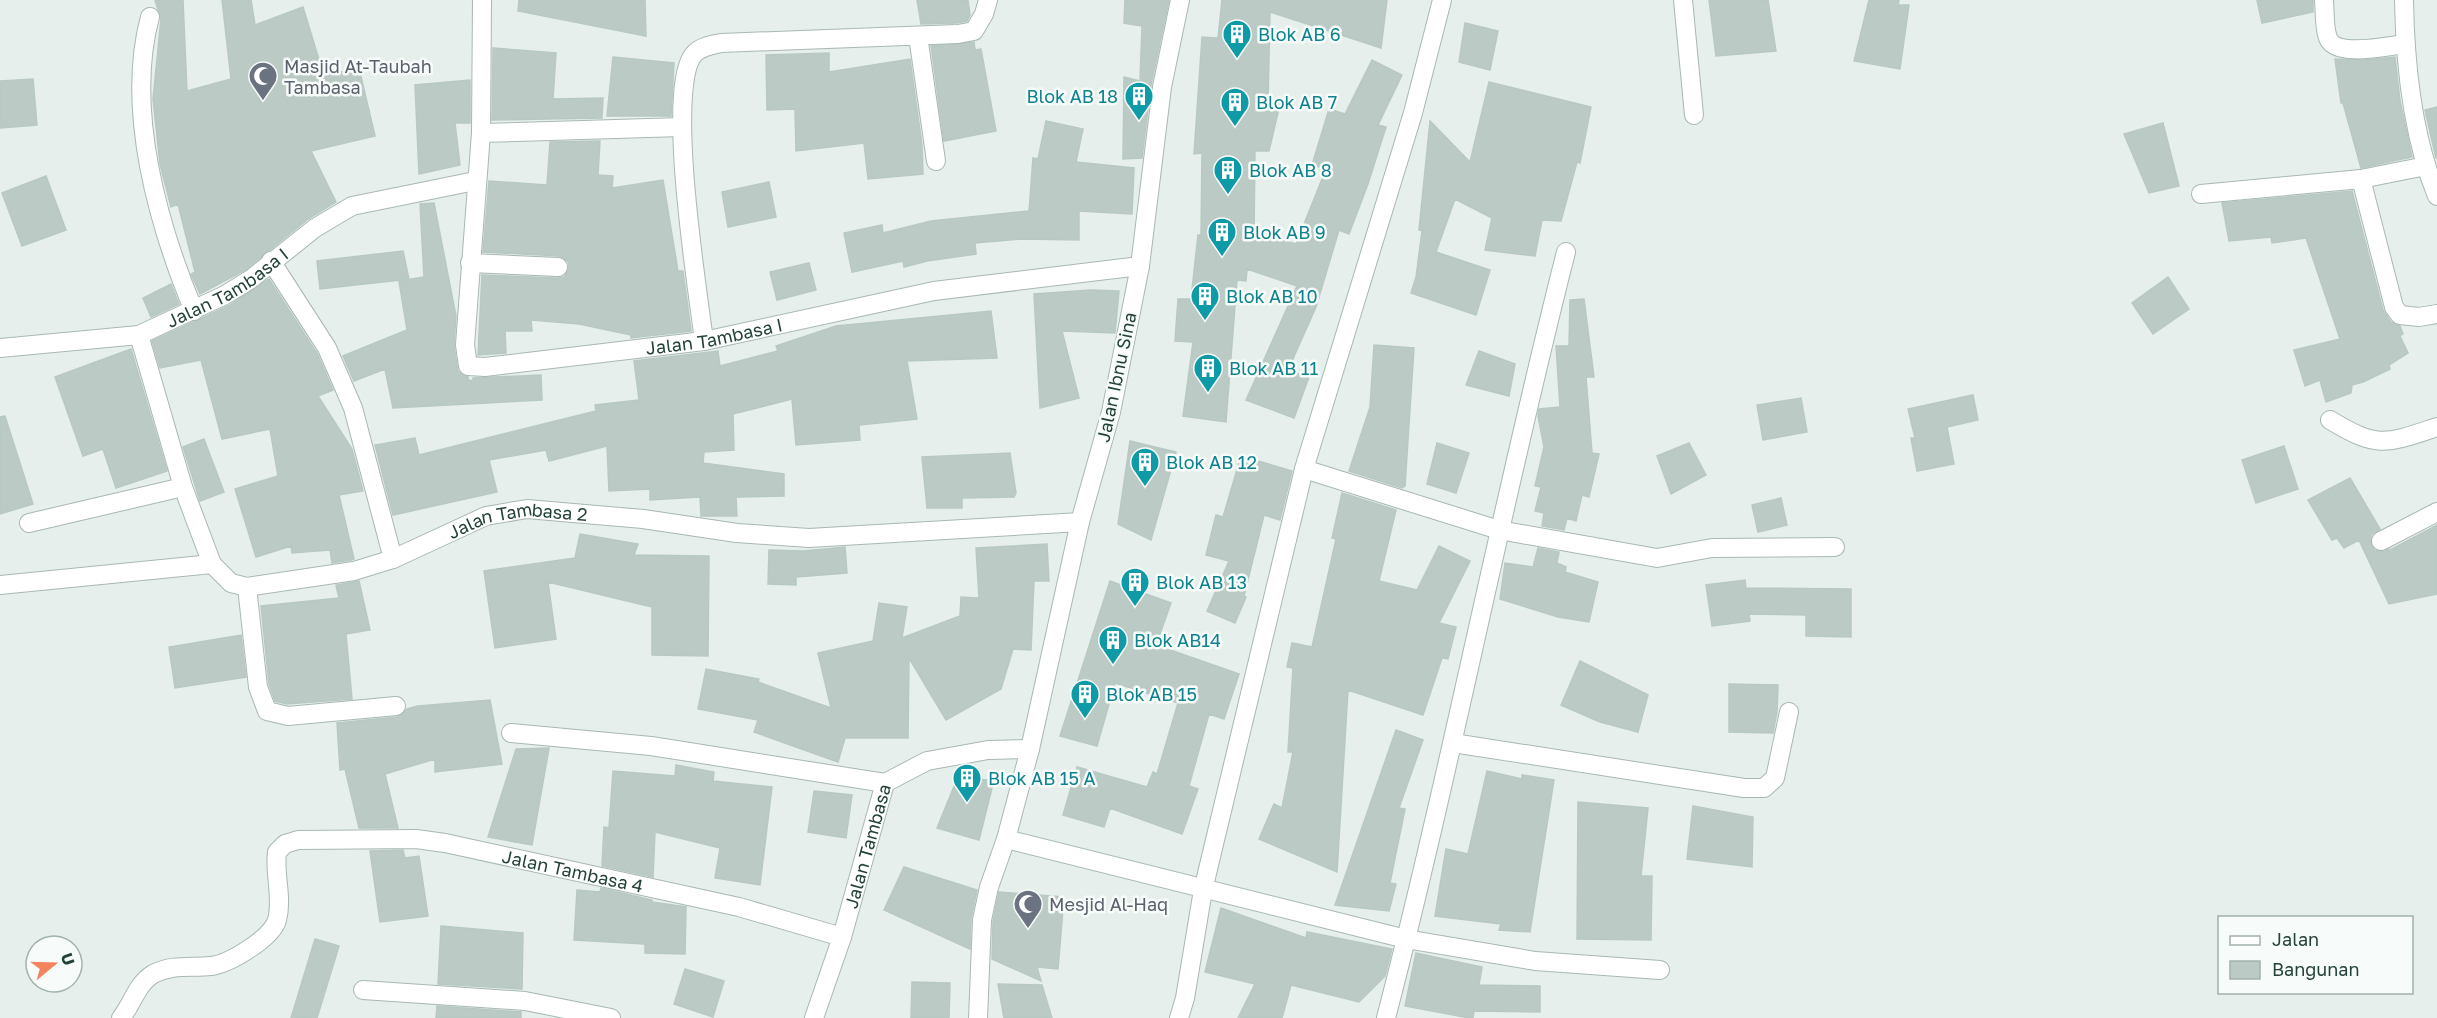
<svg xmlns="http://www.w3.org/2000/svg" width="2437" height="1018" viewBox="0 0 2437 1018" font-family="'Golos Text',sans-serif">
  <rect width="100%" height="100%" fill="#e6efeb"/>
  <!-- building -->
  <path fill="#bbcac4" stroke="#b8c9c2" stroke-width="1.5" d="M 155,0 L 183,0 L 187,91 L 231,79 L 222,0 L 251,0 L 255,25 L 303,7 L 324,76 L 359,68 L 375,136 L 311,151 L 336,202 L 308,219 L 245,270 L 200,294 L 191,274 L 195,272 L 178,204 L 171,207 L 160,164 L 153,99 L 161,19 Z
    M 519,0 L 645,0 L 646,36 L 518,11 Z
    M 917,0 L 968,0 L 970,15 L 967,21 L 957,23 L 921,24 Z
    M 1125,0 L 1169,0 L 1151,85 L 1142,158 L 1123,159 L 1124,77 L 1140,81 L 1142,26 L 1124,23 Z
    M 1222,0 L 1387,0 L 1381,48 L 1270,12 L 1268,102 L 1280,104 L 1269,151 L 1255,151 L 1254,232 L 1296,244 L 1326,169 L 1312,165 L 1329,109 L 1345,114 L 1372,60 L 1402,75 L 1378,125 L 1386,127 L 1368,184 L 1349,234 L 1339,230 L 1316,307 L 1288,370 L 1309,377 L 1294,418 L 1246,400 L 1297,286 L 1247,269 L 1246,281 L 1237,280 L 1226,422 L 1183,416 L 1193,342 L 1175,341 L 1178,299 L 1191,299 L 1198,235 L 1201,235 L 1202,153 L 1194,154 L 1202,37 L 1218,38 Z
    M 1709,0 L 1768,0 L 1776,51 L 1716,56 Z
    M 1869,0 L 1899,0 L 1898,5 L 1909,5 L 1900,69 L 1854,61 Z
    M 2257,0 L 2313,0 L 2313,12 L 2262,23 Z
    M 1465,23 L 1498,31 L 1490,70 L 1459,62 Z
    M 974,42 L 975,50 L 981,49 L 996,131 L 944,141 L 931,46 Z
    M 493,48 L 556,53 L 553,99 L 603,98 L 602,118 L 492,120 Z
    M 829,53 L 829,72 L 910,59 L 922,145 L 923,174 L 868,179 L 864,143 L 796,151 L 795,109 L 767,110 L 766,55 Z
    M 613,57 L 674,63 L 671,116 L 607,116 Z
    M 2395,57 L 2400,101 L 2412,157 L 2361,168 L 2343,103 L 2341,103 L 2335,59 L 2364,60 Z
    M 33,79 L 37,125 L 0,128 L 0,81 Z
    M 470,80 L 470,123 L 455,123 L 460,165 L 419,174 L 415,85 Z
    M 1489,82 L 1591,107 L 1580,163 L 1577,162 L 1561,221 L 1542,220 L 1535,256 L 1485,250 L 1492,218 L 1455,199 L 1436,252 L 1490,270 L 1476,315 L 1411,293 L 1416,277 L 1422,231 L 1419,230 L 1430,121 L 1470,162 Z
    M 2437,107 L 2437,158 L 2436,158 L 2425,110 Z
    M 1046,121 L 1083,129 L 1076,162 L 1134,168 L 1132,214 L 1079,211 L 1079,240 L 1022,239 L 975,243 L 976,254 L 927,261 L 904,267 L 903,261 L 852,272 L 844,233 L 882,225 L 883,233 L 931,221 L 1029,211 L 1033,158 L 1038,159 Z
    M 2163,123 L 2179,186 L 2149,193 L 2124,134 Z
    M 600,141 L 598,175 L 613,176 L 612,188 L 663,180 L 678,271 L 683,271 L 691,331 L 631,338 L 631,335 L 579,324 L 531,320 L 532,331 L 505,331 L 506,353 L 478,355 L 482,275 L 557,278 L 564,277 L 569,268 L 568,261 L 559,256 L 483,252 L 489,181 L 547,185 L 550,142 Z
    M 46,176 L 66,230 L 22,246 L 2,193 Z
    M 769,182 L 776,217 L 728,227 L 722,192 Z
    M 2352,191 L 2383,310 L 2391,322 L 2400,326 L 2403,334 L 2400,336 L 2408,353 L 2389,365 L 2390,369 L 2363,382 L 2352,385 L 2351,393 L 2326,402 L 2320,380 L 2305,386 L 2294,350 L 2340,339 L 2306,238 L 2272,243 L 2271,237 L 2229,241 L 2222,203 Z
    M 434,203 L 456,316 L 454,346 L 458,372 L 468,377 L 469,381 L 473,380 L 473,378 L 541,375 L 542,400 L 393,408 L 385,369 L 354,381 L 343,356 L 407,330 L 399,281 L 424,277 L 420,204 Z
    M 403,251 L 409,279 L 320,289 L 317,261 Z
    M 809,263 L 816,290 L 777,300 L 770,272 Z
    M 2168,277 L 2189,309 L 2153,334 L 2132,303 Z
    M 269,279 L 318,355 L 333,390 L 318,396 L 352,449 L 363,491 L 339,495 L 354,559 L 351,560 L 332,563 L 330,550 L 292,553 L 291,546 L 256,557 L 235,489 L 278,476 L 270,429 L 222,439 L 201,360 L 160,368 L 152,341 L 230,305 Z
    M 171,284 L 179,304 L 151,317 L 143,298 Z
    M 1091,290 L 1119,291 L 1115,333 L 1062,331 L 1079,398 L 1040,408 L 1034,294 Z
    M 1584,299 L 1594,377 L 1586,377 L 1592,453 L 1599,454 L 1589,497 L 1582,495 L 1576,521 L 1567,518 L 1564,530 L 1542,526 L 1544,513 L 1535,511 L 1541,487 L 1535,486 L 1544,447 L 1538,416 L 1539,409 L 1560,407 L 1556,346 L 1569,346 L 1570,300 Z
    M 991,311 L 997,358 L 907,361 L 917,419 L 859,425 L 860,440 L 796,445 L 792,399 L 733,414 L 734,450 L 704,452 L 703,463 L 784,474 L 784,496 L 736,497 L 737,516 L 701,516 L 700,497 L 650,500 L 650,489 L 609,491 L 607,446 L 549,461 L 546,450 L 489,460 L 497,492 L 393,515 L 375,445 L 415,438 L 419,455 L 596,411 L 595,405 L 639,400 L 634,361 L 718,351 L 720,366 L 778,351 L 776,346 L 836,326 Z
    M 1374,345 L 1414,348 L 1405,486 L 1402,488 L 1349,471 L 1370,407 Z
    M 131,349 L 167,471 L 116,488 L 103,449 L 83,456 L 55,377 Z
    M 1479,351 L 1515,364 L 1509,396 L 1466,385 Z
    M 1973,395 L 1978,420 L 1947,427 L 1954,464 L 1917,471 L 1911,438 L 1915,438 L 1908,409 Z
    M 1801,398 L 1807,432 L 1763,440 L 1757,405 Z
    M 5,416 L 33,504 L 0,514 L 0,417 Z
    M 204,439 L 224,492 L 200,501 L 183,447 Z
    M 1130,441 L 1176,452 L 1151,540 L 1118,524 Z
    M 1437,443 L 1469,453 L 1456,493 L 1427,484 Z
    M 1689,443 L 1706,475 L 1671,494 L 1657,456 Z
    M 2284,446 L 2298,489 L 2256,503 L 2242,460 Z
    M 1010,453 L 1016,493 L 1014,497 L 962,498 L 962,508 L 927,508 L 922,457 Z
    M 1241,456 L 1292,471 L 1280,520 L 1264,515 L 1244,596 L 1246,597 L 1235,623 L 1207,611 L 1229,561 L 1206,555 L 1216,515 L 1223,517 Z
    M 2350,478 L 2380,529 L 2372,534 L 2370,540 L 2375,551 L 2392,549 L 2437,525 L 2437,594 L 2389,604 L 2359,540 L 2344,548 L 2337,538 L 2332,540 L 2308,500 Z
    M 1342,493 L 1396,510 L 1379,581 L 1417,590 L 1439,546 L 1470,561 L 1439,623 L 1456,627 L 1448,659 L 1442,658 L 1423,715 L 1348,690 L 1337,872 L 1259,839 L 1274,804 L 1282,808 L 1293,752 L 1288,752 L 1293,668 L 1287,667 L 1292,643 L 1312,647 L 1336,539 L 1332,538 Z
    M 1781,498 L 1787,525 L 1758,532 L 1752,505 Z
    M 580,534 L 638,544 L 634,555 L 709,556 L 708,656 L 652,655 L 652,607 L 548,582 L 556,639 L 495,648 L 484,571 L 575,558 Z
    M 1047,544 L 1049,581 L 1034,581 L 1031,650 L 1013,649 L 1001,689 L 946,720 L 909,658 L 908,738 L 845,738 L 838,762 L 754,732 L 758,720 L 698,709 L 706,669 L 759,679 L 758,682 L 831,708 L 818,653 L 873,641 L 879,603 L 907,607 L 902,638 L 960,616 L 961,597 L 979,598 L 976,548 Z
    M 845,547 L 847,573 L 796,577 L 796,585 L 768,584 L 769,550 L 804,551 Z
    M 1538,548 L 1559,552 L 1557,563 L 1566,567 L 1565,572 L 1598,582 L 1589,622 L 1558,617 L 1500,599 L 1505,563 L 1533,567 Z
    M 1745,580 L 1746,588 L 1851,589 L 1851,637 L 1806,636 L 1806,615 L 1749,614 L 1750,621 L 1712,626 L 1706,585 Z
    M 359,581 L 370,630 L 346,634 L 352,699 L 287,704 L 275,701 L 269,684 L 261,606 L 339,598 L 336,585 Z
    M 1110,581 L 1171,603 L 1156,645 L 1239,674 L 1224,719 L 1209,714 L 1189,786 L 1198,789 L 1182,834 L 1110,808 L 1104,827 L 1063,815 L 1077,767 L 1147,787 L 1153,772 L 1157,774 L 1178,703 L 1115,683 L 1097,746 L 1060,736 Z
    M 241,635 L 246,677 L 175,688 L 169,647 Z
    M 1580,661 L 1648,695 L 1638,732 L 1600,722 L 1561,705 Z
    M 1729,684 L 1778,685 L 1777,712 L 1773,733 L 1729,732 Z
    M 490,700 L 502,764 L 435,772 L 435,759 L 385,774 L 398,828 L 359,828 L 345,769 L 340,770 L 337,723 L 397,717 L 407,709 L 418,706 Z
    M 1396,730 L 1423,740 L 1399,808 L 1405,809 L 1390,883 L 1396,884 L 1389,911 L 1335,905 Z
    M 549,748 L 532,845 L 488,837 L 516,749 Z
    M 676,765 L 714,772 L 713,781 L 772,787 L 760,885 L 715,878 L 720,848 L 655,832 L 653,877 L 602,866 L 604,827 L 609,828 L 613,771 L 675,776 Z
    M 1487,771 L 1522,779 L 1522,775 L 1554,780 L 1530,932 L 1499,930 L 1501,924 L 1435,916 L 1446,849 L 1468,854 Z
    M 957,779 L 994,780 L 979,840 L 937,828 Z
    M 814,791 L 852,795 L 846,838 L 808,832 Z
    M 1578,802 L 1648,808 L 1641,876 L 1652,876 L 1651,940 L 1577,939 Z
    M 1693,806 L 1753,817 L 1752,867 L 1687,859 Z
    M 403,850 L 405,858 L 419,856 L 428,916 L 380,922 L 370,851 Z
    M 904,867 L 977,890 L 971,919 L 970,949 L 884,910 Z
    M 601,888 L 652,900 L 652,902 L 686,907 L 685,954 L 645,953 L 645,944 L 574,940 L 577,890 L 600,892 Z
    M 999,892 L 1064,897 L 1058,969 L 1037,967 L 1041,981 L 992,959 L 993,921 Z
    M 1221,908 L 1306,938 L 1307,932 L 1392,949 L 1385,976 L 1359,1002 L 1291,985 L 1282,1018 L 1238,1018 L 1255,984 L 1205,972 Z
    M 441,926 L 523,933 L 522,989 L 438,984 Z
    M 315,939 L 339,946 L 317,1018 L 291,1018 Z
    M 1416,953 L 1482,967 L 1479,985 L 1540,986 L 1540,1012 L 1474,1011 L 1473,1018 L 1469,1018 L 1405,1006 Z
    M 685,969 L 724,981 L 713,1017 L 674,1004 Z
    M 912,982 L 950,983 L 949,1018 L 911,1018 Z
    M 998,984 L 1042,985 L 1052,1018 L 1004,1018 Z
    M 437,1006 L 521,1012 L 521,1018 L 436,1018 Z"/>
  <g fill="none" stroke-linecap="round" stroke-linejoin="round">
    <!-- minor casing -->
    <g stroke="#a8b8b2" stroke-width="20">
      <g id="minor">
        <path id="s1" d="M 482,0 L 481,133 L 465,345 L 468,366 L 485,367 L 704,341 L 934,291 L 1140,266"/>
        <path d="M 1180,0 L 1162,87 L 1140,266 L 1111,412 L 1080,522 L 1030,749 L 1006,839 L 1406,939 L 1535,961 L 1660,970"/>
        <path d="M 1683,0 L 1694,115"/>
        <path d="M 2324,0 C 2325,11 2324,28 2328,38 C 2336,58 2387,46 2405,44"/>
        <path d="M 2404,0 C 2405,65 2412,135 2437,196"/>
        <path d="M 150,17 C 125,109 158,225 194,311"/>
        <path d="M 918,36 L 936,161"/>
        <path d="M 481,133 L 682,127"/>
        <path d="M 2361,179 L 2394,307 L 2400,315 L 2419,317 L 2437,314"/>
        <path d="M 2201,194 L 2361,179 L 2426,166"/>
        <path d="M 271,261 L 327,348 L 353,408 L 393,559"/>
        <path d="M 470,263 L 558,267"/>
        <path id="s2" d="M 139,335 L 183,487 L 212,564 L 231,583 L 247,587 L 354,571 L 393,559 L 486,516 L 527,509 L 643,519 L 737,533 L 809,538 L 1080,522"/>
        <path d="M 704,341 C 698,292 664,83 695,53 C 702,46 712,45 721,43 L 958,34 L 974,31 L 984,14 L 988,0"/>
        <path id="s3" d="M 0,348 L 139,335 L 225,295 L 251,279 L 315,228 L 352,206 L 475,181"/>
        <path d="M 2330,420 C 2378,449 2386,444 2437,427"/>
        <path d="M 1304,469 L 1499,530 L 1657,558 L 1712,548 L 1835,547"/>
        <path d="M 29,523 L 183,487"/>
        <path d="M 2381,541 L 2437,512"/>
        <path d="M 0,585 L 212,564"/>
        <path d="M 247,587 L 258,687 L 267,711 L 288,716 L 396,706"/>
        <path d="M 511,733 L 651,746 L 885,783"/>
        <path d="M 1453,743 L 1744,788 L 1764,788 L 1775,778 L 1789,712"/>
        <path d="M 363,990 L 525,1001 L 611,1018"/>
        <path id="s4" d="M 121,1018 C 133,1003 136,985 153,974 C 172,964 191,968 211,966 C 229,964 272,938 277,920 C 283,898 274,874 277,852 L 285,844 L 298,840 L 416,839 L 445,843 L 739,907 L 842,937"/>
        <path id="s5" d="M 814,1018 L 842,937 L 885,783 L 927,761 L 988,750 L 1030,749"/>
        <path d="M 978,1018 L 982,920 L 989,887 L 1006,839"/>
        <path d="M 1179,1018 L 1185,998 L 1203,890 L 1304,469 L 1413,113 L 1442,0"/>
        <path d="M 1386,1018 C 1452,764 1501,506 1566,252"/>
      </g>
    </g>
    <!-- minor -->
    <use href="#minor" stroke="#fff" stroke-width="18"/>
  </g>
  <!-- icons -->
  <defs>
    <g id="building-pin" transform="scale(1.5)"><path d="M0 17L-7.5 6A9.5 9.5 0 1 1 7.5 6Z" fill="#0f9aa8" stroke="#f7fbf9"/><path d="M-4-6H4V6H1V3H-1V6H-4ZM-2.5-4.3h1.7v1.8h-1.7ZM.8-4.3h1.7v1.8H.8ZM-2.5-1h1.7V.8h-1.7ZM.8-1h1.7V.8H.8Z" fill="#fff"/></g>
    <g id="mosque-pin" transform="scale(1.5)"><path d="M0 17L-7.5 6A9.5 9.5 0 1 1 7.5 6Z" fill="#6b7280" stroke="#f7fbf9"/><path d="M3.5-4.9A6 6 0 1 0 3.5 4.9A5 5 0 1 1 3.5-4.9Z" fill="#fff"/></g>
  </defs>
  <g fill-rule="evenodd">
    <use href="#building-pin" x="1237" y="34"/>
    <use href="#mosque-pin" x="263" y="76"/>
    <use href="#building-pin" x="1139" y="96"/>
    <use href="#building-pin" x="1235" y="102"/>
    <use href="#building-pin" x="1228" y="170"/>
    <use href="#building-pin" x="1222" y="232"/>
    <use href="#building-pin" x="1205" y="296"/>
    <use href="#building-pin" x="1208" y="368"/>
    <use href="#building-pin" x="1145" y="462"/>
    <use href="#building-pin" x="1135" y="582"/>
    <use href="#building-pin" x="1113" y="640"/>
    <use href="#building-pin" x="1085" y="694"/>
    <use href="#building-pin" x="967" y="778"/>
    <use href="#mosque-pin" x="1028" y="904"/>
  </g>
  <g text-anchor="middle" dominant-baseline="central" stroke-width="5" stroke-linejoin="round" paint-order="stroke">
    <!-- culture labels -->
    <g font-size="18" fill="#0d838f" stroke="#f7fbf9" text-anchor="start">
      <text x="1258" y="34">Blok AB 6</text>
      <text x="1118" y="96" text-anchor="end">Blok AB 18</text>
      <text x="1256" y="102">Blok AB 7</text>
      <text x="1249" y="170">Blok AB 8</text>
      <text x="1243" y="232">Blok AB 9</text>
      <text x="1226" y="296">Blok AB 10</text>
      <text x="1229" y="368">Blok AB 11</text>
      <text x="1166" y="462">Blok AB 12</text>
      <text x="1156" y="582">Blok AB 13</text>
      <text x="1134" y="640">Blok AB14</text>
      <text x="1106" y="694">Blok AB 15</text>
      <text x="988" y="778">Blok AB 15 A</text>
    </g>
    <!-- worship labels -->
    <g font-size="18" fill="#5b616d" stroke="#f7fbf9" text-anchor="start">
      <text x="284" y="66">Masjid At-Taubah<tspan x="284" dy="21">Tambasa</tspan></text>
      <text x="1049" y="904">Mesjid Al-Haq</text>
    </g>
    <!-- street labels -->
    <g font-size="18" fill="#24423a" stroke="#f7fbf9">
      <text stroke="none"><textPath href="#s3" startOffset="240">Jalan Tambasa I</textPath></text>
      <text stroke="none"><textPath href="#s1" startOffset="615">Jalan Tambasa I</textPath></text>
      <text transform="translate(1116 377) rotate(-78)">Jalan Ibnu Sina</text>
      <text stroke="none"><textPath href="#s2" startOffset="566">Jalan Tambasa 2</textPath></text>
      <text stroke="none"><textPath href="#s5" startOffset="180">Jalan Tambasa</textPath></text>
      <text stroke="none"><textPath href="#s4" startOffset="568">Jalan Tambasa 4</textPath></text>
    </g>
  </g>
  <!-- legend -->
  <rect x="2218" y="916" width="195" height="78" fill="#f7fbf9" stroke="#a3b1ad" stroke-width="1.5"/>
  <rect x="2230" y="936" width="30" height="9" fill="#ffffff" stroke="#a3b1ad" stroke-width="1.5"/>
  <text x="2272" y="946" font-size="18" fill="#24423a">Jalan</text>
  <rect x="2230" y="961" width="30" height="18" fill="#bbcac4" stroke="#a3b1ad" stroke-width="1.5"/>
  <text x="2272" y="976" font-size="18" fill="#24423a">Bangunan</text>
  <!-- north arrow -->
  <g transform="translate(54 964) rotate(71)"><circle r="28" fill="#f7fbf9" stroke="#a3b1ad" stroke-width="1.5"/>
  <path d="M0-4.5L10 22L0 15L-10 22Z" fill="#f4845f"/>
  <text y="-9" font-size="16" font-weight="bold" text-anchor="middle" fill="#24423a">U</text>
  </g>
</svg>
